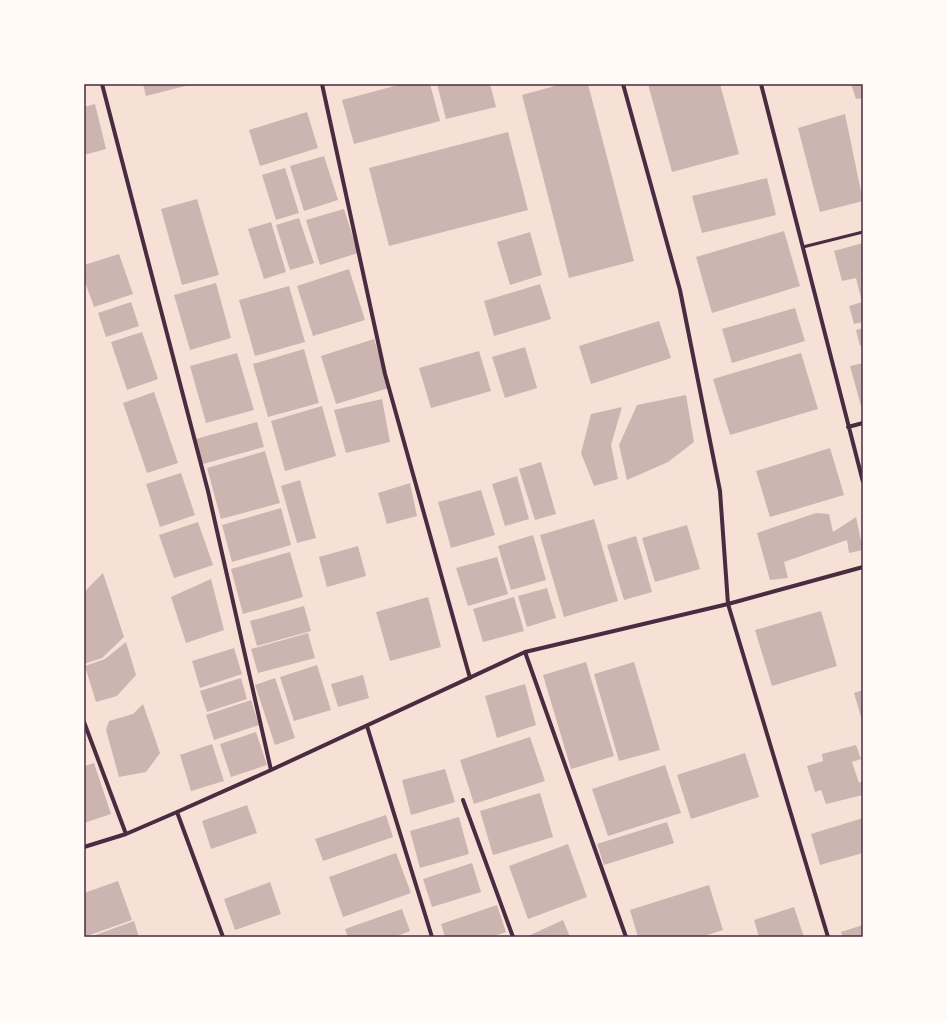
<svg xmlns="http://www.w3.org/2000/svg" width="947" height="1021" viewBox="0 0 947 1021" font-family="'Source Serif 4',serif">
  <rect width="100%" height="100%" fill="#f7e1d7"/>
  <!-- building -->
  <path fill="#ccb4b1" d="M 143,84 L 189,84 L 189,85 L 146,96 Z
    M 402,84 L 430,84 L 440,121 L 354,144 L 342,100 Z
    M 437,84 L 490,84 L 496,107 L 446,119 Z
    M 562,84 L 588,84 L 634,261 L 569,278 L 522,95 Z
    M 648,84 L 720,84 L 739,154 L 672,172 Z
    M 851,84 L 863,84 L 863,98 L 856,99 Z
    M 95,104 L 106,149 L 84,155 L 84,107 Z
    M 307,112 L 318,148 L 260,166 L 249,130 Z
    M 845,114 L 863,201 L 820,212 L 798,128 Z
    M 508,132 L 528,210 L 389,246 L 369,168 Z
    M 324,156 L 338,200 L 304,211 L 290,166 Z
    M 285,168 L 299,213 L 276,220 L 262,175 Z
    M 767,178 L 776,215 L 702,233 L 692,196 Z
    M 197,199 L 219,275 L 182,285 L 161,209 Z
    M 344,209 L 358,253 L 320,265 L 306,220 Z
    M 299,218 L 314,263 L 290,270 L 276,225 Z
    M 271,222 L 286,272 L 264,279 L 248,229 Z
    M 784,231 L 800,286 L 712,313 L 696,257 Z
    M 530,232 L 542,275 L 510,285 L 497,242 Z
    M 863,243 L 863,322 L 854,324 L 849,306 L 862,302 L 856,278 L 842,281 L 834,251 Z
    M 119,254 L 133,294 L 94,307 L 84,279 L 84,265 Z
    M 349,269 L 365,320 L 313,336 L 297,286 Z
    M 216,283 L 231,338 L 190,350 L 174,295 Z
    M 540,284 L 551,319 L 494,336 L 484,301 Z
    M 289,286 L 305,342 L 255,356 L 239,300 Z
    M 131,302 L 139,326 L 106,337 L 98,313 Z
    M 795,308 L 805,341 L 732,363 L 722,329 Z
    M 659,321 L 671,358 L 591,384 L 579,346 Z
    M 863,328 L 863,345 L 860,346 L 856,330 Z
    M 142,332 L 158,379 L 127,390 L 111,342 Z
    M 374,339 L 389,388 L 336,404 L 321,356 Z
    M 525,347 L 537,388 L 505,398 L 492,357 Z
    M 304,349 L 319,403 L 268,417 L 253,364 Z
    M 479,351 L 491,391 L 431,408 L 419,368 Z
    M 237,353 L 254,410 L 206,423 L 190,366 Z
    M 801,353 L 818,409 L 730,435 L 713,379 Z
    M 863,363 L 863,406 L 861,406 L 850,366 Z
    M 154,392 L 178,463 L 147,473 L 123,403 Z
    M 686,395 L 694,442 L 668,462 L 627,480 L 619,445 L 637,405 Z
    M 382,399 L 390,442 L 346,453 L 334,410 Z
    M 322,406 L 336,456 L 285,471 L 271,421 Z
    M 622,407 L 611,445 L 618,479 L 594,486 L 581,453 L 591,414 Z
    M 257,422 L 264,447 L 203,464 L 196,439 Z
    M 830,448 L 844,495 L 770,517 L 756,471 Z
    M 265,451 L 280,503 L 221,519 L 207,468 Z
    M 541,462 L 556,514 L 535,520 L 519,469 Z
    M 181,473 L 195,515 L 160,527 L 146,484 Z
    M 517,476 L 529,519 L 505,526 L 492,484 Z
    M 300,480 L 316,538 L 297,543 L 281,486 Z
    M 410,483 L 417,516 L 387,524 L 378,493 Z
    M 481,490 L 495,535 L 451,548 L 438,502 Z
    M 281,508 L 291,545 L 232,562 L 222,525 Z
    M 816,513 L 829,514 L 833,532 L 856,517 L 863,550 L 849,553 L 847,540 L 784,562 L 788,578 L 770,580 L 757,533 Z
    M 594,519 L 618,601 L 564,617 L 540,535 Z
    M 198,522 L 213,565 L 174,578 L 159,535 Z
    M 687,525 L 700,569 L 655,582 L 642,538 Z
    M 533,535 L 546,580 L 511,590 L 498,546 Z
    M 636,536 L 652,592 L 624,600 L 607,545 Z
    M 358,546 L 366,576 L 327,587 L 319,557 Z
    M 290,552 L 303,597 L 243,614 L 231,569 Z
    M 497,557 L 508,594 L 468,606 L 456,568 Z
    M 103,573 L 124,637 L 102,658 L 84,664 L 84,592 Z
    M 211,579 L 224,630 L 186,643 L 171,597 Z
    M 547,588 L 556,618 L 527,627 L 518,596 Z
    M 428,597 L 441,647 L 390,661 L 376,612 Z
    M 514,597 L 524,631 L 483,642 L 473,609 Z
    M 304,606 L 311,631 L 257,646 L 250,621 Z
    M 821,611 L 837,666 L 772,686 L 755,630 Z
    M 308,633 L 315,658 L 258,673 L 251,649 Z
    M 126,642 L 136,675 L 117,696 L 96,702 L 85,666 L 105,659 Z
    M 234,648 L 242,674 L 200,688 L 192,661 Z
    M 586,662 L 614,756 L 571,769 L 543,675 Z
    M 634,662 L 660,750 L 619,761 L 594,674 Z
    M 317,665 L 331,710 L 294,721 L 280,677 Z
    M 363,675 L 369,698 L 338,707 L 331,684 Z
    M 241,678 L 247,699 L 207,712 L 200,691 Z
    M 275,678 L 295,738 L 275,745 L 255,685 Z
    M 525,684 L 536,725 L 497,738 L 485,696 Z
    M 863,690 L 863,724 L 854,693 Z
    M 251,700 L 259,725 L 214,740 L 206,715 Z
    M 143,704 L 160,753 L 146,772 L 119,777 L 106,730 L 109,721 L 133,714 Z
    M 256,732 L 267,765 L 231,777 L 220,744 Z
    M 530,737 L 545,781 L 474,804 L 460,760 Z
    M 212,744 L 224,781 L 191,791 L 180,755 Z
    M 856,745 L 861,759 L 852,762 L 859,783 L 862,781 L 863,795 L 826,804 L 821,790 L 815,792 L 807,766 L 823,761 L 822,754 Z
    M 745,753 L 759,797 L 691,819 L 677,775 Z
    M 94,763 L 111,814 L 84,823 L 84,766 Z
    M 665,765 L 681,813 L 608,836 L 592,789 Z
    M 445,769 L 455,802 L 411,815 L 402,780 Z
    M 540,793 L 553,837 L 493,855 L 480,811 Z
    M 247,805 L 257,833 L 211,849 L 202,821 Z
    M 386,815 L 393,837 L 323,861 L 315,839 Z
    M 459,817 L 469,854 L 420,868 L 410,831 Z
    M 863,818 L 863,853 L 820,865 L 811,834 Z
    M 667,822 L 674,843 L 604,865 L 597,844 Z
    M 568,844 L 587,897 L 528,919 L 509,866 Z
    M 396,853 L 411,893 L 343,917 L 329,877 Z
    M 472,863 L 481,892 L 432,907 L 423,879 Z
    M 118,881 L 132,920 L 84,937 L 84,893 Z
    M 270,882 L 281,914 L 235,930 L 224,899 Z
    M 709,885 L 723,930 L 701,937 L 638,937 L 630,910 Z
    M 497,905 L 506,932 L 491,937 L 445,937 L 441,924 Z
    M 794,907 L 804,937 L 759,937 L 754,920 Z
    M 402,909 L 410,931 L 394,937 L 348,937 L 345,929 Z
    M 563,920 L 570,937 L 526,937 Z
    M 134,921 L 139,937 L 90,937 Z
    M 863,925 L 863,937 L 843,937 L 841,932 Z"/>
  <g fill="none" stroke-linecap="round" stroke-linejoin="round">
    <!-- service -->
    <path stroke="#4a2c40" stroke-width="3" d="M 803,247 L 863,232"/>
    <!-- minor -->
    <path stroke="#4a2c40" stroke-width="4" d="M 102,84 L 208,491 L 271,770
      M 322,84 L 385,374 L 470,678
      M 623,84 L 680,290 L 720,491 L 728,604 L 828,937
      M 761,84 L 863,482
      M 848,427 L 863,423
      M 525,652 L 626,937
      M 84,722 L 126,834
      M 367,726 L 432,937
      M 463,800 L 513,937
      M 177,812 L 223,937
      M 84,847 L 126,834 L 177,812 L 271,770 L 525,652 L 728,604 L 863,567"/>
  </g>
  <!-- border -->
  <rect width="947" height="1021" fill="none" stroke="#fffaf5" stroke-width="170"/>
  <rect x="85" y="85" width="777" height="851" fill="none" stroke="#4a2c40" stroke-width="1.5"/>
</svg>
